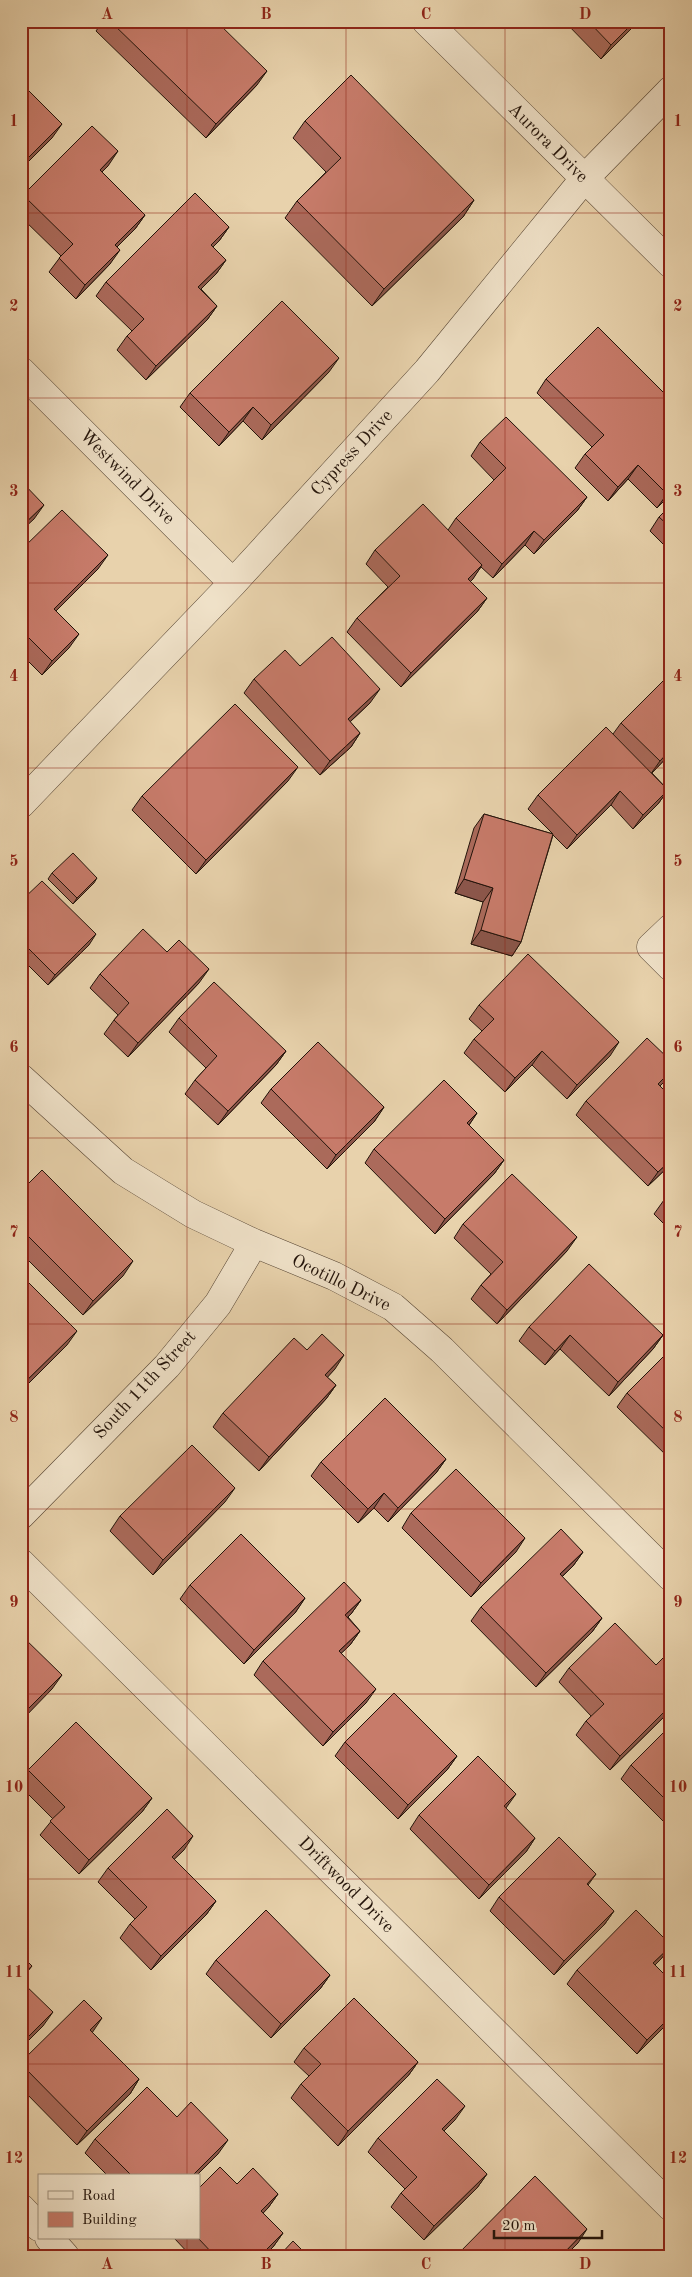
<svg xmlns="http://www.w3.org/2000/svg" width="692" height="2277" viewBox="0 0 692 2277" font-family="'Old Standard TT',serif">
  <rect width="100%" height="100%" fill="#e8d2ac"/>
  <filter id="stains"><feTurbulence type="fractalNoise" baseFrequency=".004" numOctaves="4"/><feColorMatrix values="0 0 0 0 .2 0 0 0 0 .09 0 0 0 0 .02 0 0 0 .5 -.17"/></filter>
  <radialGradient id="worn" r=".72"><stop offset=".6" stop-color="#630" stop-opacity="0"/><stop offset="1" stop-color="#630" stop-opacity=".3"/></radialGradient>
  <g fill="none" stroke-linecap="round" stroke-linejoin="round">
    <!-- minor casing -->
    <g stroke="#544332" stroke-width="29">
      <path id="minor" d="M 426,21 L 671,264
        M 21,371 L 233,583
        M 21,804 L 233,583 L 427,371 L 584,179 L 671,90
        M 671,928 L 651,947 L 671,967
        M 21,1078 L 123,1171 L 193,1214 L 254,1243 L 334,1276 L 393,1307 L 442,1350 L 671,1577
        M 21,1515 L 167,1366 L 218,1304 L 254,1243
        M 21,1563 L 671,2207
        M 21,2208 L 39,2227
        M 49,2238 L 65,2256"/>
    </g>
    <!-- minor -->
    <use href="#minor" stroke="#f0e2c9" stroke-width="28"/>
  </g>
  <!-- wall -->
  <path fill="#ab6a5b" stroke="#22130a" d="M 103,21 L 216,21 L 257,85 L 206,138 L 96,31 Z
    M 564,21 L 639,21 L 601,59 Z
    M 305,121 L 474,200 L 463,217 L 372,306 L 285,218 L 297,201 L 326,172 L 293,138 Z
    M 108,166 L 102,172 L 145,215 L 135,229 L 117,247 L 110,264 L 76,299 L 49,272 L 61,256 L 21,217 L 21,197 L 23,195 Z
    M 229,227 L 219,241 L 213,247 L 226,260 L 216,274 L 201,289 L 217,306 L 207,320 L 146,380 L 117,350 L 127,336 L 132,331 L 96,296 L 106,282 Z
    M 329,372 L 262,440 L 243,421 L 219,446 L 180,407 L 190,393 Z
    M 546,379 L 671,494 L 657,508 L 628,479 L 608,501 L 575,468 L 585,454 L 592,447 L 537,393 Z
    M 480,442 L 587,497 L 577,511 L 534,554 L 525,545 L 493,578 L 481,567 L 470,582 L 487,598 L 477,612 L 401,687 L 347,632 L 357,618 L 388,587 L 366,564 L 375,550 L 448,530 L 456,518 L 494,480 L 471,456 Z
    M 671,505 L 671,552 L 650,531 L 659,517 Z
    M 21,550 L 98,569 L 56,611 L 69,648 L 42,675 L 21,654 Z
    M 300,666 L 370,703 L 350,722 L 360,733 L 351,747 L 320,775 L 244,693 L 254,679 Z
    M 621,723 L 671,753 L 652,773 L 668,790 L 658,804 L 633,829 L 611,805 L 567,849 L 553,835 L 521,942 L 512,956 L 471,944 L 483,902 L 455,893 L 474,828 L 484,814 L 553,834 L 528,809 L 538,795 L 613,734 Z
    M 288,781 L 196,874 L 132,810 L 142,796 Z
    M 52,873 L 94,883 L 73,904 L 48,879 Z
    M 21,901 L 89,945 L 48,985 L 21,958 Z
    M 100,974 L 199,983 L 128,1057 L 104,1034 L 114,1020 L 118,1015 L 90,988 Z
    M 479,1005 L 610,1056 L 567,1099 L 532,1065 L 505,1092 L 464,1053 L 474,1039 L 482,1031 L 469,1019 Z
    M 179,1018 L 286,1051 L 276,1065 L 218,1125 L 185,1094 L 195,1080 L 206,1068 L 169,1032 Z
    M 671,1061 L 671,1073 L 666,1080 L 660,1086 L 671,1097 L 671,1164 L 648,1186 L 576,1115 L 586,1101 Z
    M 271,1089 L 384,1107 L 374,1122 L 327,1169 L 261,1103 Z
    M 477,1113 L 469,1125 L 504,1160 L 494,1174 L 435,1234 L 365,1163 L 374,1149 Z
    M 21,1191 L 123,1276 L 83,1315 L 21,1253 Z
    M 671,1193 L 671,1231 L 654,1214 L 664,1200 Z
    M 463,1224 L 567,1251 L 497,1324 L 471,1299 L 481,1285 L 491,1274 L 454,1238 Z
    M 529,1327 L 663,1335 L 653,1349 L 609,1396 L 560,1349 L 545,1365 L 519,1341 Z
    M 671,1349 L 671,1460 L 617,1407 L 627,1393 Z
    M 307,1350 L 335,1369 L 327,1377 L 336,1385 L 326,1399 L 259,1471 L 213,1427 L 223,1413 Z
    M 446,1459 L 436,1473 L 388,1522 L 374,1508 L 358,1523 L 311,1476 L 321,1462 Z
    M 225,1502 L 153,1575 L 110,1531 L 120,1516 Z
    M 411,1513 L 516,1552 L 471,1597 L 402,1528 Z
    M 583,1552 L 573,1566 L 562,1577 L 602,1618 L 592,1632 L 536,1687 L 471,1621 L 481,1607 Z
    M 190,1585 L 305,1598 L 295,1613 L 244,1664 L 180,1599 Z
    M 361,1600 L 351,1614 L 348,1617 L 360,1631 L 350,1645 L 341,1653 L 366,1703 L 323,1746 L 254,1675 L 263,1661 Z
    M 569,1668 L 671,1710 L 610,1770 L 576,1735 L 586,1721 L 591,1716 L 559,1682 Z
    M 671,1725 L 671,1829 L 621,1779 L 631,1765 Z
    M 345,1742 L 457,1756 L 447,1770 L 398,1819 L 335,1756 Z
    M 28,1770 L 152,1798 L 142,1812 L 79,1874 L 40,1835 L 53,1819 L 21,1787 L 21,1779 Z
    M 506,1809 L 535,1838 L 526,1852 L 479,1899 L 410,1829 L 419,1815 Z
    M 184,1850 L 174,1859 L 216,1901 L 206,1915 L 151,1970 L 120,1938 L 130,1924 L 135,1919 L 98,1882 L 108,1868 Z
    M 499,1897 L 614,1911 L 604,1925 L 554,1975 L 490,1911 Z
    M 671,1946 L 661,1959 L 655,1965 L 671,2020 L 637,2054 L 567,1984 L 577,1970 Z
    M 216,1960 L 330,1975 L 320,1989 L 271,2038 L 206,1974 Z
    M 92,2032 L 139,2079 L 130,2094 L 77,2145 L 21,2088 L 21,2062 Z
    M 304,2048 L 418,2062 L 408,2076 L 338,2146 L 291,2098 L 301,2084 L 309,2076 L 294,2062 Z
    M 177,2117 L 218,2154 L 196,2176 L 108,2176 L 85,2153 L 95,2139 Z
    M 455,2120 L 444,2131 L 487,2174 L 477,2188 L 424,2240 L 391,2207 L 401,2193 L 405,2189 L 368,2152 L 378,2138 Z
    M 237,2184 L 278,2194 L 268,2208 L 263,2213 L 283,2233 L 273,2247 L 264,2256 L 191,2256 L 174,2238 L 199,2238 Z"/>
  <!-- shaded-wall -->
  <path fill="#8b564a" stroke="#22130a" d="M 635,21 L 639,21 L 601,59 L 611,45 Z
    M 267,71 L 257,85 L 206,138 L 216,124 Z
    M 62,124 L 52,138 L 21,169 L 21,165 Z
    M 118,151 L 108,166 L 90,184 L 100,170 Z
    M 474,200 L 463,217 L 372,306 L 384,289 Z
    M 145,215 L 135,229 L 105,259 L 115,245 Z
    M 229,227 L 219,241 L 201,259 L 211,245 Z
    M 120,250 L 110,264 L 76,299 L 85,285 Z
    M 226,260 L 216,274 L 189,301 L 198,287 Z
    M 217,306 L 207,320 L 146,380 L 156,366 Z
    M 339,358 L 329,372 L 262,440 L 271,425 Z
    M 253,407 L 243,421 L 219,446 L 229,432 Z
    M 638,465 L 628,479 L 608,501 L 618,487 Z
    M 671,490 L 671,494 L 657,508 L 667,494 Z
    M 587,497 L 577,511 L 534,554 L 544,540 Z
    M 44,505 L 34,519 L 21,531 L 21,527 Z
    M 534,531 L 525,545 L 493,578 L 502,564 Z
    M 108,555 L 98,569 L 44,623 L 54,609 Z
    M 482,565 L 473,579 L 458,594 L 468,579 Z
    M 487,598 L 477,612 L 401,687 L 411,673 Z
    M 79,634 L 69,648 L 42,675 L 52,661 Z
    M 380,689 L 370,703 L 338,733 L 348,719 Z
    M 360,733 L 351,747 L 320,775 L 330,761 Z
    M 671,749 L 671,753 L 650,775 L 660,761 Z
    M 298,767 L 288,781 L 196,874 L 206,860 Z
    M 668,790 L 658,804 L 633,829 L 643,815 Z
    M 620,791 L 611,805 L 567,849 L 577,835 Z
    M 97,878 L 94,883 L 73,904 L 77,898 Z
    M 464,879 L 493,888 L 483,902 L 455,893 Z
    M 481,930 L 521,942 L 512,956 L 471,944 Z
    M 96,934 L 89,945 L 48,985 L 55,975 Z
    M 209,969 L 199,983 L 128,1057 L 138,1043 Z
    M 619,1042 L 610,1056 L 567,1099 L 577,1085 Z
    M 286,1051 L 276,1065 L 218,1125 L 228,1111 Z
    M 542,1051 L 532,1065 L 505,1092 L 515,1078 Z
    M 671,1071 L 671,1073 L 666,1080 L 648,1098 L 658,1084 Z
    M 384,1107 L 374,1122 L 327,1169 L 336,1155 Z
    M 477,1113 L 467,1128 L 467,1123 Z
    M 504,1160 L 494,1174 L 435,1234 L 445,1219 Z
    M 671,1160 L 671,1164 L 648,1186 L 658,1172 Z
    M 577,1237 L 567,1251 L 497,1324 L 507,1310 Z
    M 133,1261 L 123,1276 L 83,1315 L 93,1301 Z
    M 77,1331 L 67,1345 L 21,1391 L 21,1386 Z
    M 570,1335 L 560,1349 L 545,1365 L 555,1351 Z
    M 663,1335 L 653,1349 L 609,1396 L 618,1382 Z
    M 344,1355 L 335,1369 L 316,1390 L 325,1375 Z
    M 336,1385 L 326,1399 L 259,1471 L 269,1457 Z
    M 446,1459 L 436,1473 L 388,1522 L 398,1508 Z
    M 235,1488 L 225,1502 L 153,1575 L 163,1560 Z
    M 384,1493 L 374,1508 L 358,1523 L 368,1509 Z
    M 525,1538 L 516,1552 L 471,1597 L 481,1583 Z
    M 583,1552 L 573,1566 L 550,1588 L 560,1574 Z
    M 305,1598 L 295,1613 L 244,1664 L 254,1650 Z
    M 361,1600 L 351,1614 L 335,1629 L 345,1615 Z
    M 602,1618 L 592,1632 L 536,1687 L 546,1673 Z
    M 360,1631 L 350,1645 L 329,1665 L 339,1651 Z
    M 62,1675 L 52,1689 L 21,1721 L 21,1716 Z
    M 376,1689 L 366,1703 L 323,1746 L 333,1732 Z
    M 671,1705 L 671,1710 L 610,1770 L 620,1756 Z
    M 457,1756 L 447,1770 L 398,1819 L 408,1805 Z
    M 516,1794 L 506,1808 L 504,1806 Z
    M 152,1798 L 142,1812 L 79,1874 L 89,1860 Z
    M 193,1836 L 184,1850 L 162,1871 L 172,1857 Z
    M 535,1838 L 526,1852 L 479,1899 L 489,1885 Z
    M 596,1874 L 586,1888 L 587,1884 Z
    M 216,1901 L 206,1915 L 151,1970 L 161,1956 Z
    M 614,1911 L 604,1925 L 554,1975 L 564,1961 Z
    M 671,1946 L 661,1959 L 643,1977 L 653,1963 Z
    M 32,1966 L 21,1980 L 21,1976 Z
    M 330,1975 L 320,1989 L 271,2038 L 281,2024 Z
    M 53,2012 L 43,2026 L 21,2048 L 21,2044 Z
    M 671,2016 L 671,2020 L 637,2054 L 647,2040 Z
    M 102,2018 L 92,2033 L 90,2030 Z
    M 418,2062 L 408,2076 L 338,2146 L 348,2131 Z
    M 139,2079 L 130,2094 L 77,2145 L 87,2131 Z
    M 465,2106 L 455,2120 L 432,2143 L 442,2129 Z
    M 228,2140 L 218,2154 L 196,2176 L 192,2176 Z
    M 487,2174 L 477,2188 L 424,2240 L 434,2226 Z
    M 278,2194 L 268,2208 L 252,2225 L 261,2211 Z
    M 587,2229 L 578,2243 L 565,2256 L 561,2256 Z
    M 283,2233 L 273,2247 L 264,2256 L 260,2256 Z"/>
  <!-- building -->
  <path fill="#c77b6a" stroke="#22130a" d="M 110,21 L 216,21 L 267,71 L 216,124 Z
    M 588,21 L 635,21 L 611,45 Z
    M 351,75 L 474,200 L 384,289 L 297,201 L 341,158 L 305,121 Z
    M 21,83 L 62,124 L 21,165 Z
    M 92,126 L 118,151 L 100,170 L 145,215 L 115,245 L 120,250 L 85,285 L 59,258 L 73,244 L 23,195 Z
    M 195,193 L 229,227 L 211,245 L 226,260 L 198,287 L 217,306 L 156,366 L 127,336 L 144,319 L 106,282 Z
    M 282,301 L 339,358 L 271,425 L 253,407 L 229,432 L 190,393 Z
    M 598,327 L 671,400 L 671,490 L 667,494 L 638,465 L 618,487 L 585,454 L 604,435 L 546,379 Z
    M 506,417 L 587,497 L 544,540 L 534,531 L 502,564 L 456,518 L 506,468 L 480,442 Z
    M 21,481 L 44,505 L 21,527 Z
    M 423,504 L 482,565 L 468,579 L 487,598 L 411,673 L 357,618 L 400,576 L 375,550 Z
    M 671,505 L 671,528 L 659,517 Z
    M 62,510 L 108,555 L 54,609 L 79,634 L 52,661 L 21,630 L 21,550 Z
    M 332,637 L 380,689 L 348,719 L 360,733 L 330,761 L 254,679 L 285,650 L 300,666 Z
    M 671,673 L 671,749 L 660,761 L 621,723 Z
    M 235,704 L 298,767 L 206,860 L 142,796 Z
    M 606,727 L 668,790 L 643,815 L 620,791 L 577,835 L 538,795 Z
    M 484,814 L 553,834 L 521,942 L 481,930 L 493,888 L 464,879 Z
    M 73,853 L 97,878 L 77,898 L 52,873 Z
    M 42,881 L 96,934 L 55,975 L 21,941 L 21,901 Z
    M 143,929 L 167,952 L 179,940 L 209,969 L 138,1043 L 114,1020 L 129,1003 L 100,974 Z
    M 528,954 L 619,1042 L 577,1085 L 542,1051 L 515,1078 L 474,1039 L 494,1019 L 479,1005 Z
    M 214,982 L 286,1051 L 228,1111 L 195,1080 L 217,1056 L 179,1018 Z
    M 647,1038 L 671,1061 L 671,1071 L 658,1084 L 671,1097 L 671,1160 L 658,1172 L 586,1101 Z
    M 318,1042 L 384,1107 L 336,1155 L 271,1089 Z
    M 444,1080 L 477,1113 L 467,1123 L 504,1160 L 445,1219 L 374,1149 Z
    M 42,1170 L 133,1261 L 93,1301 L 21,1229 L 21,1191 Z
    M 512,1174 L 577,1237 L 507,1310 L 481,1285 L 503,1262 L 463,1224 Z
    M 671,1193 L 671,1207 L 664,1200 Z
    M 589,1264 L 663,1335 L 618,1382 L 570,1335 L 555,1351 L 529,1327 Z
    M 29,1283 L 77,1331 L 21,1386 L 21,1291 Z
    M 322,1334 L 344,1355 L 325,1375 L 336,1385 L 269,1457 L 223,1413 L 294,1338 L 307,1350 Z
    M 671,1349 L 671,1436 L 627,1393 Z
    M 385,1398 L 446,1459 L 398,1508 L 384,1493 L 368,1509 L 321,1462 Z
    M 192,1445 L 235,1488 L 163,1560 L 120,1516 Z
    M 456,1469 L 525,1538 L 481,1583 L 411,1513 Z
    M 561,1529 L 583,1552 L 560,1574 L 602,1618 L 546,1673 L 481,1607 Z
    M 241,1534 L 305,1598 L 254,1650 L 190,1585 Z
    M 344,1582 L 361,1600 L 345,1615 L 360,1631 L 339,1651 L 376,1689 L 333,1732 L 263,1661 Z
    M 615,1623 L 656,1665 L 671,1650 L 671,1705 L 620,1756 L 586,1721 L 604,1704 L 569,1668 Z
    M 21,1635 L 62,1675 L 21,1716 Z
    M 394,1693 L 457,1756 L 408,1805 L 345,1742 Z
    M 76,1722 L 152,1798 L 89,1860 L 50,1821 L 65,1807 L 28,1770 Z
    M 671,1725 L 671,1805 L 631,1765 Z
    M 478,1756 L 516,1794 L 504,1806 L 535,1838 L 489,1885 L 419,1815 Z
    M 167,1809 L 193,1836 L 172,1857 L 216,1901 L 161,1956 L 130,1924 L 147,1907 L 108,1868 Z
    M 559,1837 L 596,1874 L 587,1884 L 614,1911 L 564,1961 L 499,1897 Z
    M 266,1910 L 330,1975 L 281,2024 L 216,1960 Z
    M 636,1910 L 671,1945 L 671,1946 L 653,1963 L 671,1981 L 671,2016 L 647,2040 L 577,1970 Z
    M 21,1955 L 32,1966 L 21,1976 Z
    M 21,1981 L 53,2012 L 21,2044 Z
    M 354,1998 L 418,2062 L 348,2131 L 301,2084 L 321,2064 L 304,2048 Z
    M 84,2000 L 102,2018 L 90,2030 L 139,2079 L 87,2131 L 21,2064 L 21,2062 Z
    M 437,2079 L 465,2106 L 442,2129 L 487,2174 L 434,2226 L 401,2193 L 417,2177 L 378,2138 Z
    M 147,2087 L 177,2117 L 191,2102 L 228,2140 L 192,2176 L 132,2176 L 95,2139 Z
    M 220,2167 L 237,2184 L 253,2168 L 278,2194 L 261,2211 L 283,2233 L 260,2256 L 215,2256 L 198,2238 L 199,2238 L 199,2188 Z
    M 535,2176 L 587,2229 L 561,2256 L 456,2256 Z
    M 293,2241 L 308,2256 L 279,2256 Z"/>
  <!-- grid -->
  <path fill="none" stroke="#8f2418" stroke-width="1" stroke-opacity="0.55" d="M 187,21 L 187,2176M 346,21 L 346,2256M 505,21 L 505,2256M 21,213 L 671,213M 21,398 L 671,398M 21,583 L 671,583M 21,768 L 671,768M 21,953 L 671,953M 21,1138 L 671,1138M 21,1324 L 671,1324M 21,1509 L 671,1509M 21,1694 L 671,1694M 21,1879 L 671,1879M 21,2064 L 671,2064M 187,2238 L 187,2256"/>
  <g text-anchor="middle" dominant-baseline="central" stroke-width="4.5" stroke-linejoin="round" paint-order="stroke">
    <!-- street labels -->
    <g font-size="18" fill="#22130a" stroke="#f0e2c9">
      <text transform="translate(548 143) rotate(45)">Aurora Drive</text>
      <text transform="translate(352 453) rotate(-47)">Cypress Drive</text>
      <text transform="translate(127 477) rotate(45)">Westwind Drive</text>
      <text transform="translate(341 1283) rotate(26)">Ocotillo Drive</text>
      <text transform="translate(145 1385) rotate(-47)">South 11th Street</text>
      <text transform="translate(346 1885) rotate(45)">Driftwood Drive</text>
    </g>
  </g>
  <!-- margin -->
  <rect width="692" height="2277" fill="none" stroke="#e8d2ac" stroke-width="55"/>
  <!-- legend -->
  <rect x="38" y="2174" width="162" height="65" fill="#f0e2c9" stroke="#9e8f7d"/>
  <rect x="48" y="2191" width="25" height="8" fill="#f0e2c9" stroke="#9e8f7d"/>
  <text x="82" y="2200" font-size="15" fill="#22130a">Road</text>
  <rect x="48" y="2212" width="25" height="15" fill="#c77b6a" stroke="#9e8f7d"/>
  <text x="82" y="2224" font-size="15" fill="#22130a">Building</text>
  <!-- scale -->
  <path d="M494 2230v8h108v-8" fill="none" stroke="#22130a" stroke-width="2.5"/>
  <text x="502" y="2230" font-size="15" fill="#22130a" stroke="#f0e2c9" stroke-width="4" paint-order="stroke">20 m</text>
  <rect x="28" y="28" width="636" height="2222" fill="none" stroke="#8f2418" stroke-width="2"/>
  <g font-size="16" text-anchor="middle" font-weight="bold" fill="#8f2418">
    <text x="107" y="19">A</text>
    <text x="266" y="19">B</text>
    <text x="426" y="19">C</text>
    <text x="585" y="19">D</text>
    <text x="14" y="126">1</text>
    <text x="678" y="126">1</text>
    <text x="14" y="311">2</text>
    <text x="678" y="311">2</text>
    <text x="14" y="496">3</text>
    <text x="678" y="496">3</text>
    <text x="14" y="681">4</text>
    <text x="678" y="681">4</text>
    <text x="14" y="866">5</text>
    <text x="678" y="866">5</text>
    <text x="14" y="1052">6</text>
    <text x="678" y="1052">6</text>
    <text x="14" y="1237">7</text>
    <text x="678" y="1237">7</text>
    <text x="14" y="1422">8</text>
    <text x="678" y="1422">8</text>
    <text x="14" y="1607">9</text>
    <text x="678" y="1607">9</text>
    <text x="14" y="1792">10</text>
    <text x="678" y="1792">10</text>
    <text x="14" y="1977">11</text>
    <text x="678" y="1977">11</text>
    <text x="14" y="2163">12</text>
    <text x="678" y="2163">12</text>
    <text x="107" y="2269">A</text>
    <text x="266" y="2269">B</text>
    <text x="426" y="2269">C</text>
    <text x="585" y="2269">D</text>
  </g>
  <rect width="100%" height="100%" filter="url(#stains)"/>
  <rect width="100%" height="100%" fill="url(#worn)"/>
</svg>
